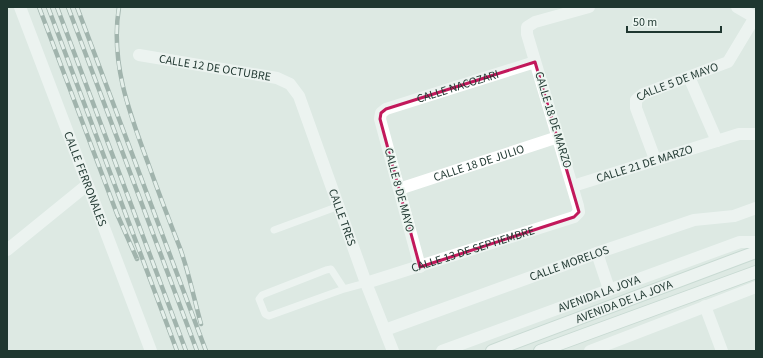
<svg xmlns="http://www.w3.org/2000/svg" width="763" height="358" viewBox="0 0 763 358" font-family="'Source Sans 3',sans-serif">
  <rect width="100%" height="100%" fill="#dde9e3"/>
  <g fill="none" stroke-linecap="round" stroke-linejoin="round">
    <!-- secondary casing -->
    <g stroke="#b1c8be" stroke-width="14">
      <g id="secondary">
        <path id="s10" d="M 492,351 L 756,252"/>
        <path d="M 540,351 L 756,272"/>
      </g>
    </g>
    <!-- lane -->
    <path stroke="#fff" stroke-width="7" d="M 274,230 L 339,206
      M 344,289 L 331,269 L 326,270 L 262,295 L 259,299 L 265,314 L 269,316 L 344,289 L 366,283"/>
    <!-- street -->
    <g stroke="#fff" stroke-width="12">
      <path id="s1" d="M 20,7 L 151,351"/>
      <path d="M 737,7 L 756,18"/>
      <path id="s2" d="M 139,55 L 277,78 L 290,84 L 299,96 L 366,283 L 393,351"/>
      <path d="M 689,77 L 717,141"/>
      <path id="s3" d="M 655,159 L 636,108 L 636,100 L 643,94 L 728,62 L 755,17"/>
      <path id="s4" d="M 573,186 L 739,134 L 756,134"/>
      <path id="s5" d="M 399,189 L 558,137"/>
      <path d="M 7,250 L 87,185"/>
      <path d="M 597,253 L 609,289"/>
      <path id="s6" d="M 420,267 L 380,119 L 381,113 L 386,109 L 535,62"/>
      <path id="s7" d="M 366,283 L 574,217 L 579,212 L 578,206 L 527,34 L 527,27 L 535,22 L 589,7"/>
      <path d="M 705,306 L 722,351"/>
      <path id="s8" d="M 385,330 L 597,253 L 694,220 L 734,216 L 756,208"/>
      <path id="s9" d="M 442,351 L 740,242 L 756,242"/>
      <path d="M 590,351 L 756,287"/>
    </g>
    <!-- secondary -->
    <use href="#secondary" stroke="#fff" stroke-width="12"/>
    <!-- rail casing -->
    <g stroke="#59736b" stroke-width="4.5">
      <path id="rail" d="M 39,7 L 117,214 L 137,259
        M 48,7 L 177,351
        M 57,7 L 186,351
        M 68,7 L 197,351
        M 77,7 L 206,351
        M 119,7 C 110,62 129,112 148,163 C 158,191 169,220 180,248 C 189,273 194,299 201,324"/>
    </g>
    <!-- rail -->
    <use href="#rail" stroke="#edf6f1" stroke-width="3" stroke-dasharray="9" stroke-linecap="butt"/>
  </g>
  <!-- marked area -->
  <path d="M0 0H763V358H0ZM 535,62 L 579,212 L 574,217 L 420,267 L 380,119 L 381,113 L 386,109 Z" fill="#dde9e3" fill-opacity=".55" fill-rule="evenodd"/>
  <path fill="none" stroke="#c2185b" stroke-width="3" stroke-linejoin="round" d="M 535,62 L 579,212 L 574,217 L 420,267 L 380,119 L 381,113 L 386,109 Z"/>
  <g text-anchor="middle" dominant-baseline="central" stroke-width="3.5" stroke-linejoin="round" paint-order="stroke">
    <!-- street labels -->
    <g font-size="12" fill="#1f3730" stroke="#edf6f1">
      <text stroke="none"><textPath href="#s2" startOffset="77">CALLE 12 DE OCTUBRE</textPath></text>
      <text stroke="none"><textPath href="#s3" startOffset="108">CALLE 5 DE MAYO</textPath></text>
      <text stroke="none"><textPath href="#s6" startOffset="241">CALLE NACOZARI</textPath></text>
      <text transform="translate(553 120) rotate(73)">CALLE 18 DE MARZO</text>
      <text stroke="none"><textPath href="#s5" startOffset="84">CALLE 18 DE JULIO</textPath></text>
      <text stroke="none"><textPath href="#s4" startOffset="75">CALLE 21 DE MARZO</textPath></text>
      <text stroke="none"><textPath href="#s1" startOffset="184">CALLE FERRONALES</textPath></text>
      <text transform="translate(399 190) rotate(75)">CALLE 8 DE MAYO</text>
      <text stroke="none"><textPath href="#s2" startOffset="298">CALLE TRES</textPath></text>
      <text stroke="none"><textPath href="#s7" startOffset="112">CALLE 13 DE SEPTIEMBRE</textPath></text>
      <text stroke="none"><textPath href="#s8" startOffset="196">CALLE MORELOS</textPath></text>
      <text stroke="none"><textPath href="#s9" startOffset="167">AVENIDA LA JOYA</textPath></text>
      <text stroke="none"><textPath href="#s10" startOffset="141">AVENIDA DE LA JOYA</textPath></text>
    </g>
  </g>
  <!-- border -->
  <rect width="763" height="358" fill="none" stroke="#1f3730" stroke-width="16"/>
  <!-- scale -->
  <path d="M627 26v6h94v-6" fill="none" stroke="#1f3730" stroke-width="2"/>
  <text x="633" y="26" font-size="12" fill="#1f3730" stroke="#edf6f1" stroke-width="3" paint-order="stroke">50 m</text>
</svg>
